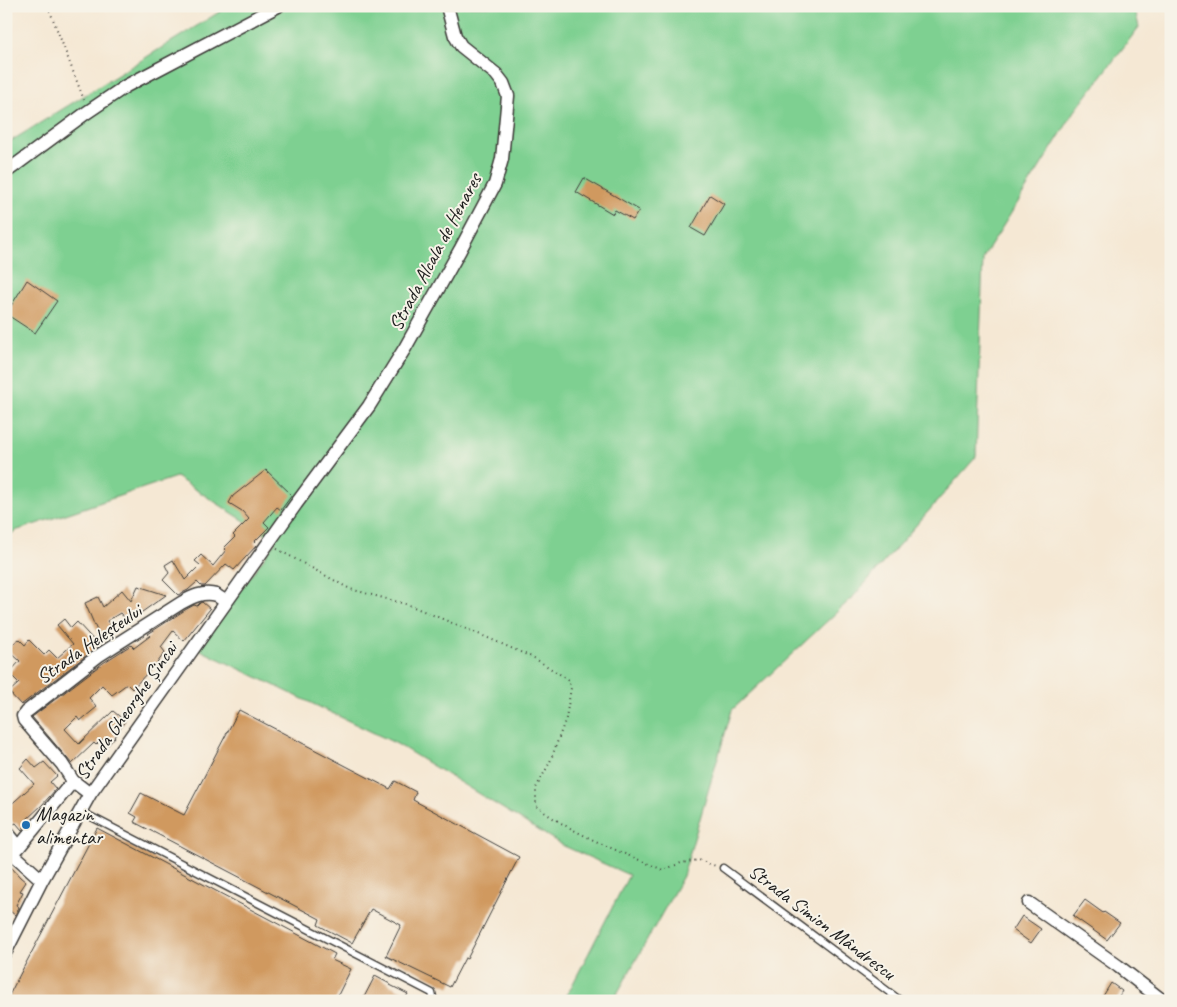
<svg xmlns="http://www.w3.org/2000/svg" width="1177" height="1007" viewBox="0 0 1177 1007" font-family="Caveat,sans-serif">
  <rect width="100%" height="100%" fill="#f7f3e8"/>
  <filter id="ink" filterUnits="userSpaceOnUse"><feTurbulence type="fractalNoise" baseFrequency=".02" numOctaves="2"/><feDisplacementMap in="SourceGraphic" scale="10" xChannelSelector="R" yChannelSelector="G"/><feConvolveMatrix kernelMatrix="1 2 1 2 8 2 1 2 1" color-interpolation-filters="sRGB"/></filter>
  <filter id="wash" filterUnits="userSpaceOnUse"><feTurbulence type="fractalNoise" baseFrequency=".0096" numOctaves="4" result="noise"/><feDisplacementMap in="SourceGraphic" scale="20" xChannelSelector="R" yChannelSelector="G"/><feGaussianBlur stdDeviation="1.12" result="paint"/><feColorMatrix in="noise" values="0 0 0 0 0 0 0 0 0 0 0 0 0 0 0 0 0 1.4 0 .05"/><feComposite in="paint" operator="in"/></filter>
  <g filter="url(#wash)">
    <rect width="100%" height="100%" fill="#f5e8d4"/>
    <!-- green -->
    <path fill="#7ed091" stroke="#4d7656" d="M 229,6 L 1134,6 L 1139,27 L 1075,111 L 983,258 L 976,457 L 854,596 L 732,710 L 683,876 L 613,1001 L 564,1001 L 629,875 L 564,846 L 397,744 L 198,649 L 276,541 L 176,477 L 15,531 L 6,538 L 6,144 Z"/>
    <g id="blocks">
      <!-- building -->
      <path fill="#d0995e" d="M 584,178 L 639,210 L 633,220 L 615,210 L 613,214 L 576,192 Z
        M 710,195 L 724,204 L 705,236 L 691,228 Z
        M 27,280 L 57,301 L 35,333 L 6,314 Z
        M 266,470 L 292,495 L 281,510 L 277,507 L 264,522 L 269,527 L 254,542 L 257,545 L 234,570 L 226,564 L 205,586 L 201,586 L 197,582 L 188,590 L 178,595 L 163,580 L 169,573 L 165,565 L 173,560 L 185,580 L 200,565 L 195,561 L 201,555 L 213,566 L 226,550 L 224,548 L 235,537 L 233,535 L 249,519 L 242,511 L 229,503 L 233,496 Z
        M 138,586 L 166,595 L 128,622 L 120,613 L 107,621 L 114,631 L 101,640 L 85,603 L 98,597 L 103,607 L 122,590 L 131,601 Z
        M 202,602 L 210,609 L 184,641 L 173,631 L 161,647 L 165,652 L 153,669 L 152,668 L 132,689 L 127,684 L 112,695 L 102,685 L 89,698 L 97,707 L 80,721 L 77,717 L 65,729 L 79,744 L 113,711 L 125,721 L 114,737 L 115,737 L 108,745 L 102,739 L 96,745 L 94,743 L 72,764 L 32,717 L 103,663 L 131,645 L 134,648 L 150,636 L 148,634 L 185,610 L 194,605 L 197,606 L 200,603 Z
        M 64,619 L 71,628 L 77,622 L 99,646 L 21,705 L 9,692 L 19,683 L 9,673 L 20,661 L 7,649 L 19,639 L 25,645 L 29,640 L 44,655 L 49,650 L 57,658 L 73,644 L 57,625 Z
        M 239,710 L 390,789 L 395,781 L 416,792 L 413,800 L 519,857 L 467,959 L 465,958 L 450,987 L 386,956 L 401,925 L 371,909 L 352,943 L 318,925 L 320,919 L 134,822 L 137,817 L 130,813 L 141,793 L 184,815 Z
        M 28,759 L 36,768 L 44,762 L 57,776 L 50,782 L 56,789 L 42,805 L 27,819 L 29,821 L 22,830 L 16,823 L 14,824 L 6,815 L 6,809 L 34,784 L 20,768 Z
        M 97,828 L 335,954 L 332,960 L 351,969 L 335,1001 L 6,1001 Z
        M 11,867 L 20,877 L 26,882 L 20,891 L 23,892 L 16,905 L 19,907 L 15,915 L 6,908 L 6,871 Z
        M 1085,900 L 1103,913 L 1104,912 L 1120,923 L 1107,940 L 1073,916 Z
        M 1022,916 L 1041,929 L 1031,943 L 1013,930 Z
        M 375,976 L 390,984 L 390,985 L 408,994 L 404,1001 L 362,1001 Z
        M 1111,983 L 1122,991 L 1116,1001 L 1100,1001 Z"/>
    </g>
  </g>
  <g filter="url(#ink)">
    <use href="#blocks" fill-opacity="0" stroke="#3d3b38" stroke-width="1"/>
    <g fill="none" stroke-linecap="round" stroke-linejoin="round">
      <!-- lane casing -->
      <g stroke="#3d3b38" stroke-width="9">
        <path id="lane" d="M 80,811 L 432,993 L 434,1001
          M 723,868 L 901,1001"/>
      </g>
      <!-- street casing -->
      <g stroke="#3d3b38" stroke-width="15">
        <path id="street" d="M 6,172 L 86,113 L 126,86 L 278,6
          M 73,781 L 62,764 L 24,720 L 23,716 L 26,712 L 98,656 L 181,603 C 192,597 203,591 216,595 C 219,597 223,600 226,602
          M 6,831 L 19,847
          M 13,854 L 42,880
          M 6,859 L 19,847 L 73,781 L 90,794
          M 1029,903 L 1118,966 L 1163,1001
          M 6,951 L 42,880 L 90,794 L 296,504 L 369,406 L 405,348 L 460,250 L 495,184 L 502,159 L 508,96 L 503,83 L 496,74 L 461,46 L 455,36 L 447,6"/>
      </g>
      <!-- path -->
      <path stroke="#3d3b38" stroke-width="2" stroke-dasharray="1 4" stroke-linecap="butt" d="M 48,6 L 84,100
        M 277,549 L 350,589 L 409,605 L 481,635 L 534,658 L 569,680 L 571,688 L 566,718 L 550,762 L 536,788 L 536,806 C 572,834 621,852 663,870 L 681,863 L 699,860 L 716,866"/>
      <!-- lane -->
      <use href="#lane" stroke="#fff" stroke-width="6"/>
      <!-- street -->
      <use href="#street" stroke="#fff" stroke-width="12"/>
    </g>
  </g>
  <!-- markers -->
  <circle fill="#1f6fb2" stroke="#f7f3e8" stroke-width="2" cx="26" cy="825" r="5"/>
  <g text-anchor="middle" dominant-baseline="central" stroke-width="4" stroke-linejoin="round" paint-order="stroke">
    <!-- street labels -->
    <g font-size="20" fill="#1c1c1c" stroke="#f7f3e8">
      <text transform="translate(435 252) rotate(-62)">Strada Alcala de Henares</text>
      <text transform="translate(89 644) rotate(-35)">Strada Heleșteului</text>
      <text transform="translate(126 711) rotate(-55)">Strada Gheorghe Șincai</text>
      <text transform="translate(822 922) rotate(37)">Strada Simion Mândrescu</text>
    </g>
    <!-- poi labels -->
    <g font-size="20" fill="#1c1c1c" stroke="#f7f3e8" text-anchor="start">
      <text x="36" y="814">Magazin<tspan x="36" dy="23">alimentar</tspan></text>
    </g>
  </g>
  <!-- margin -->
  <rect width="1177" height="1007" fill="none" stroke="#f7f3e8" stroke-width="25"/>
</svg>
